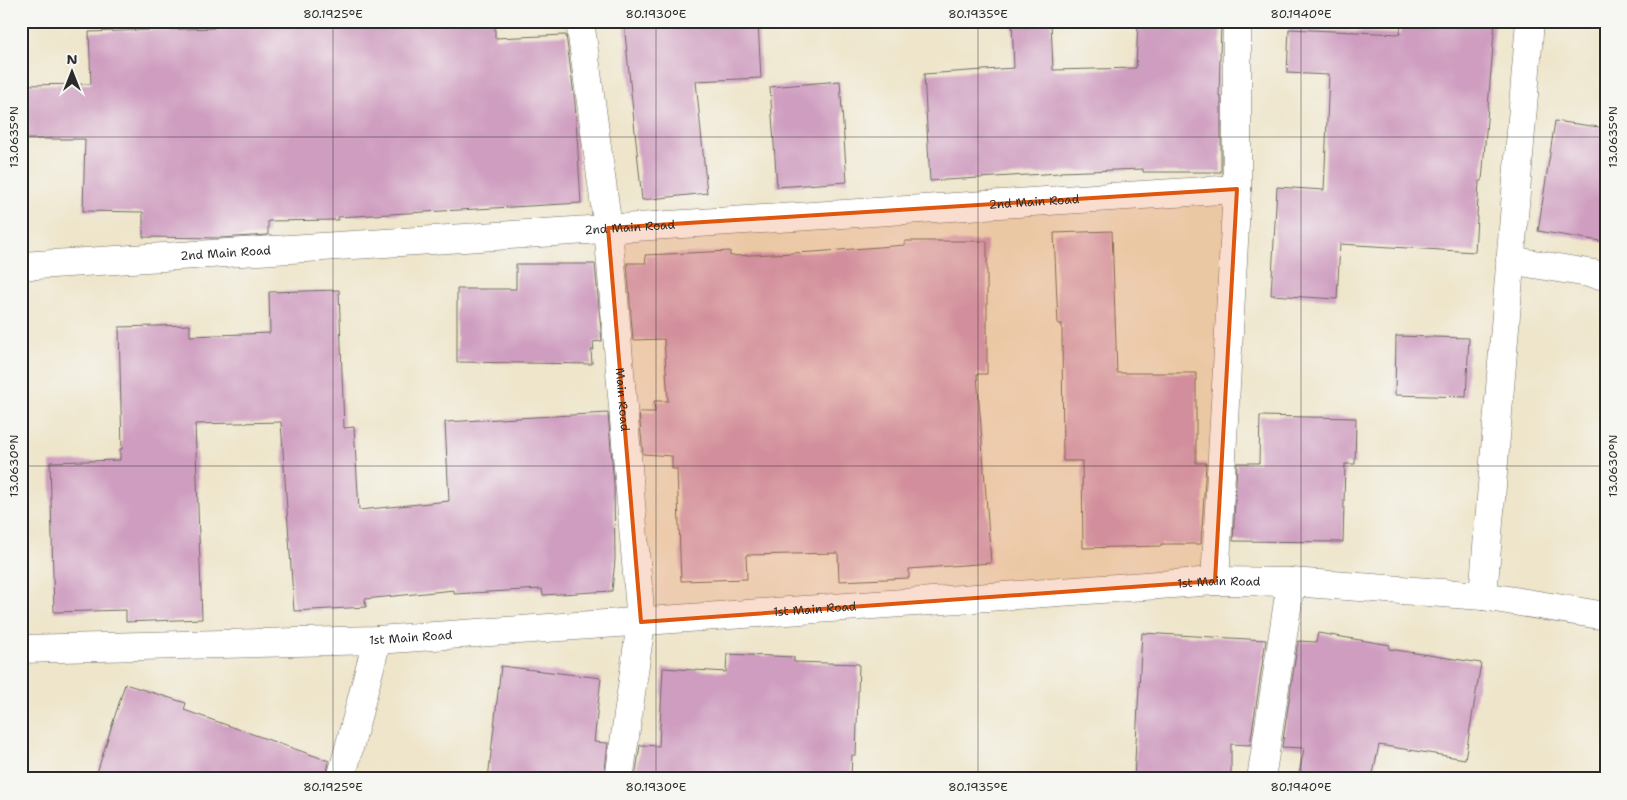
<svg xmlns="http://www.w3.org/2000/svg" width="1627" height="800" viewBox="0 0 1627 800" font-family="'Shantell Sans',sans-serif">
  <rect width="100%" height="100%" fill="#f6f6f2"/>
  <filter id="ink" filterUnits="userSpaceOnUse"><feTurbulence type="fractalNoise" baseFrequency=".02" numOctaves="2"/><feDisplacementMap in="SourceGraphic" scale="10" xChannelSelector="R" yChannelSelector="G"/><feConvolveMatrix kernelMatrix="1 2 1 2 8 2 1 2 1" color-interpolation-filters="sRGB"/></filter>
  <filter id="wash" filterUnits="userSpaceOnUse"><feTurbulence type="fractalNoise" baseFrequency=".0096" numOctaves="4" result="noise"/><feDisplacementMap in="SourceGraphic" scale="20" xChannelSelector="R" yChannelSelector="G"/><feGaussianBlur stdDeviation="1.12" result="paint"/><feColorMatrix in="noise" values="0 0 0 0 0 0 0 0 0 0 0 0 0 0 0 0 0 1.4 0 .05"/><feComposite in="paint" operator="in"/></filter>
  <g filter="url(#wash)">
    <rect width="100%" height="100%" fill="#eee5ca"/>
    <g id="blocks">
      <!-- building -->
      <path fill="#cf9dc0" d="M 280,21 L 495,21 L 495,38 L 566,35 L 575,103 L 581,203 L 338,217 L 338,220 L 268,221 L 268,235 L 220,238 L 143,237 L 143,212 L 83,211 L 85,139 L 21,139 L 21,85 L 91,84 L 89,32 L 214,28 L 214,26 L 280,23 Z
        M 625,21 L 758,21 L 761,78 L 696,81 L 707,193 L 642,200 L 625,33 Z
        M 1012,21 L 1051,21 L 1053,70 L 1136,68 L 1138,21 L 1221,21 L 1219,97 L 1221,97 L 1221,172 L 1143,172 L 1143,169 L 1060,172 L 1060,173 L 930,181 L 924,74 L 1014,68 Z
        M 1401,21 L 1495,21 L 1482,181 L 1479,181 L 1475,252 L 1340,244 L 1337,299 L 1271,295 L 1277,187 L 1324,190 L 1329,75 L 1287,73 L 1289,29 L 1400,34 Z
        M 840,81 L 847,182 L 777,187 L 770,87 Z
        M 1555,121 L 1606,128 L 1606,242 L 1538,231 Z
        M 1112,231 L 1117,373 L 1196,373 L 1196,463 L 1206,463 L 1201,544 L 1161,544 L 1161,546 L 1083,548 L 1082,461 L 1063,461 L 1062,324 L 1058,324 L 1054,233 Z
        M 905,241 L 987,241 L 987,374 L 977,374 L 991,563 L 909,569 L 909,578 L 839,581 L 838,553 L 746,555 L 747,579 L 681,581 L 677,469 L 672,469 L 672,456 L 643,454 L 639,412 L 655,412 L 654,401 L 668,401 L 664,339 L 633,340 L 627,263 L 646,263 L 645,255 L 730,251 L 730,256 L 814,252 L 905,245 Z
        M 516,264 L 595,264 L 602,341 L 593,342 L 594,350 L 591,350 L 592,364 L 457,362 L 457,289 L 516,289 Z
        M 339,290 L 344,428 L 354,427 L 359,510 L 449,501 L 445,422 L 608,413 L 614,485 L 615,559 L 612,591 L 543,595 L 542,589 L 454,594 L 454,590 L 365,599 L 366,607 L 294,611 L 281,422 L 195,424 L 202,619 L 126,622 L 126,610 L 54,612 L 50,462 L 120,460 L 120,449 L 122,449 L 119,327 L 190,325 L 190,336 L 270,333 L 269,292 Z
        M 1396,336 L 1469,338 L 1466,397 L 1395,395 Z
        M 1260,416 L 1356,418 L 1355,464 L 1345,464 L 1343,542 L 1233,541 L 1237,463 L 1259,463 Z
        M 1142,633 L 1266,640 L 1250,745 L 1231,744 L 1231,779 L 1134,779 Z
        M 1318,633 L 1390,645 L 1389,649 L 1481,663 L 1465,759 L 1379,745 L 1372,779 L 1298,779 L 1304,748 L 1282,747 L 1298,641 L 1316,642 Z
        M 727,654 L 794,657 L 794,662 L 859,664 L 856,755 L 852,755 L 851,779 L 635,779 L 640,745 L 659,746 L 663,668 L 726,672 Z
        M 501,666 L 601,678 L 594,742 L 608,743 L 604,779 L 488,779 Z
        M 125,684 L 186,703 L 184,710 L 329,761 L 326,779 L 95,779 Z"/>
    </g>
  </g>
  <g filter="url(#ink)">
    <use href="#blocks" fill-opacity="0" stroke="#6f6c63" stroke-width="1"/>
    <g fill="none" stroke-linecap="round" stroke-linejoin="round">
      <!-- street casing -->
      <g stroke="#6f6c63" stroke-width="29">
        <g id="street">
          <path id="s1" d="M 580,21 L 608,228 L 641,622 L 619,779"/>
          <path d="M 1510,260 L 1606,276"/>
          <path id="s2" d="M 21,266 L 1237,189"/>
          <path d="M 1215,581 L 1237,189 L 1237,21"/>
          <path d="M 1483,596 L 1530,21"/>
          <path id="s3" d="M 21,649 L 377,640 L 1215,581 L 1291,582 L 1483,596 L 1606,616"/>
          <path d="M 341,779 L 377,640"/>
          <path d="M 1261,779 L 1291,582"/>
        </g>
      </g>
      <!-- street -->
      <use href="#street" stroke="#fff" stroke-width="28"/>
    </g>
  </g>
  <!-- marked area -->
  <path fill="#df570e" fill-opacity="0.2" stroke="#df570e" stroke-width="4" stroke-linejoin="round" d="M 1237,189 L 1215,581 L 641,622 L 608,228 Z"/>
  <!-- ticks -->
  <path fill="none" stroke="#2b2b2b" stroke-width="1" stroke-opacity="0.45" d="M 333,21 L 333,779M 656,21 L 656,779M 978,21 L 978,779M 1301,21 L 1301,779M 21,137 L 1606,137M 21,466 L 1606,466"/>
  <g text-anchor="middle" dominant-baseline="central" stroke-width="4.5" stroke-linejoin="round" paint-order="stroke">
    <!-- street labels -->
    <g font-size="12" fill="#2b2b2b" stroke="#f6f6f2">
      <text stroke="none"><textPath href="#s2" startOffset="1015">2nd Main Road</textPath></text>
      <text stroke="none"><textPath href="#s2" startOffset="610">2nd Main Road</textPath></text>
      <text stroke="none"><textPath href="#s2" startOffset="205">2nd Main Road</textPath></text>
      <text stroke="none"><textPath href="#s1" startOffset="381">Main Road</textPath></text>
      <text stroke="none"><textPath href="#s3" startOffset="1200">1st Main Road</textPath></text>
      <text stroke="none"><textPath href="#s3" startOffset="795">1st Main Road</textPath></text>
      <text stroke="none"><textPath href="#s3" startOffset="390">1st Main Road</textPath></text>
    </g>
  </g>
  <!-- margin -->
  <rect width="1627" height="800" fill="none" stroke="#f6f6f2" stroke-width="55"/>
  <!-- north arrow -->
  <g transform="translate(72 72)" stroke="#f6f6f2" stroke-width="4" paint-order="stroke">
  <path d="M0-4L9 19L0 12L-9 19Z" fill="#2b2b2b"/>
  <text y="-8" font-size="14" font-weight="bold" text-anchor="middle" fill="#2b2b2b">N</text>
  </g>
  <rect x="28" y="28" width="1572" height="744" fill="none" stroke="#2b2b2b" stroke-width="2"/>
  <g font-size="12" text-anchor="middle" fill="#2b2b2b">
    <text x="333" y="18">80.1925°E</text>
    <text x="656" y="18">80.1930°E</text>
    <text x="978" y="18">80.1935°E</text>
    <text x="1301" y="18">80.1940°E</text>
    <text transform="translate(14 137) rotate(-90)" y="4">13.0635°N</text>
    <text transform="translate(1613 137) rotate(-90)" y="4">13.0635°N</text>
    <text transform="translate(14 466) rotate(-90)" y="4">13.0630°N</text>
    <text transform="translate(1613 466) rotate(-90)" y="4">13.0630°N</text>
    <text x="333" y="791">80.1925°E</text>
    <text x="656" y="791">80.1930°E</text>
    <text x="978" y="791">80.1935°E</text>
    <text x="1301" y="791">80.1940°E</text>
  </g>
</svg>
